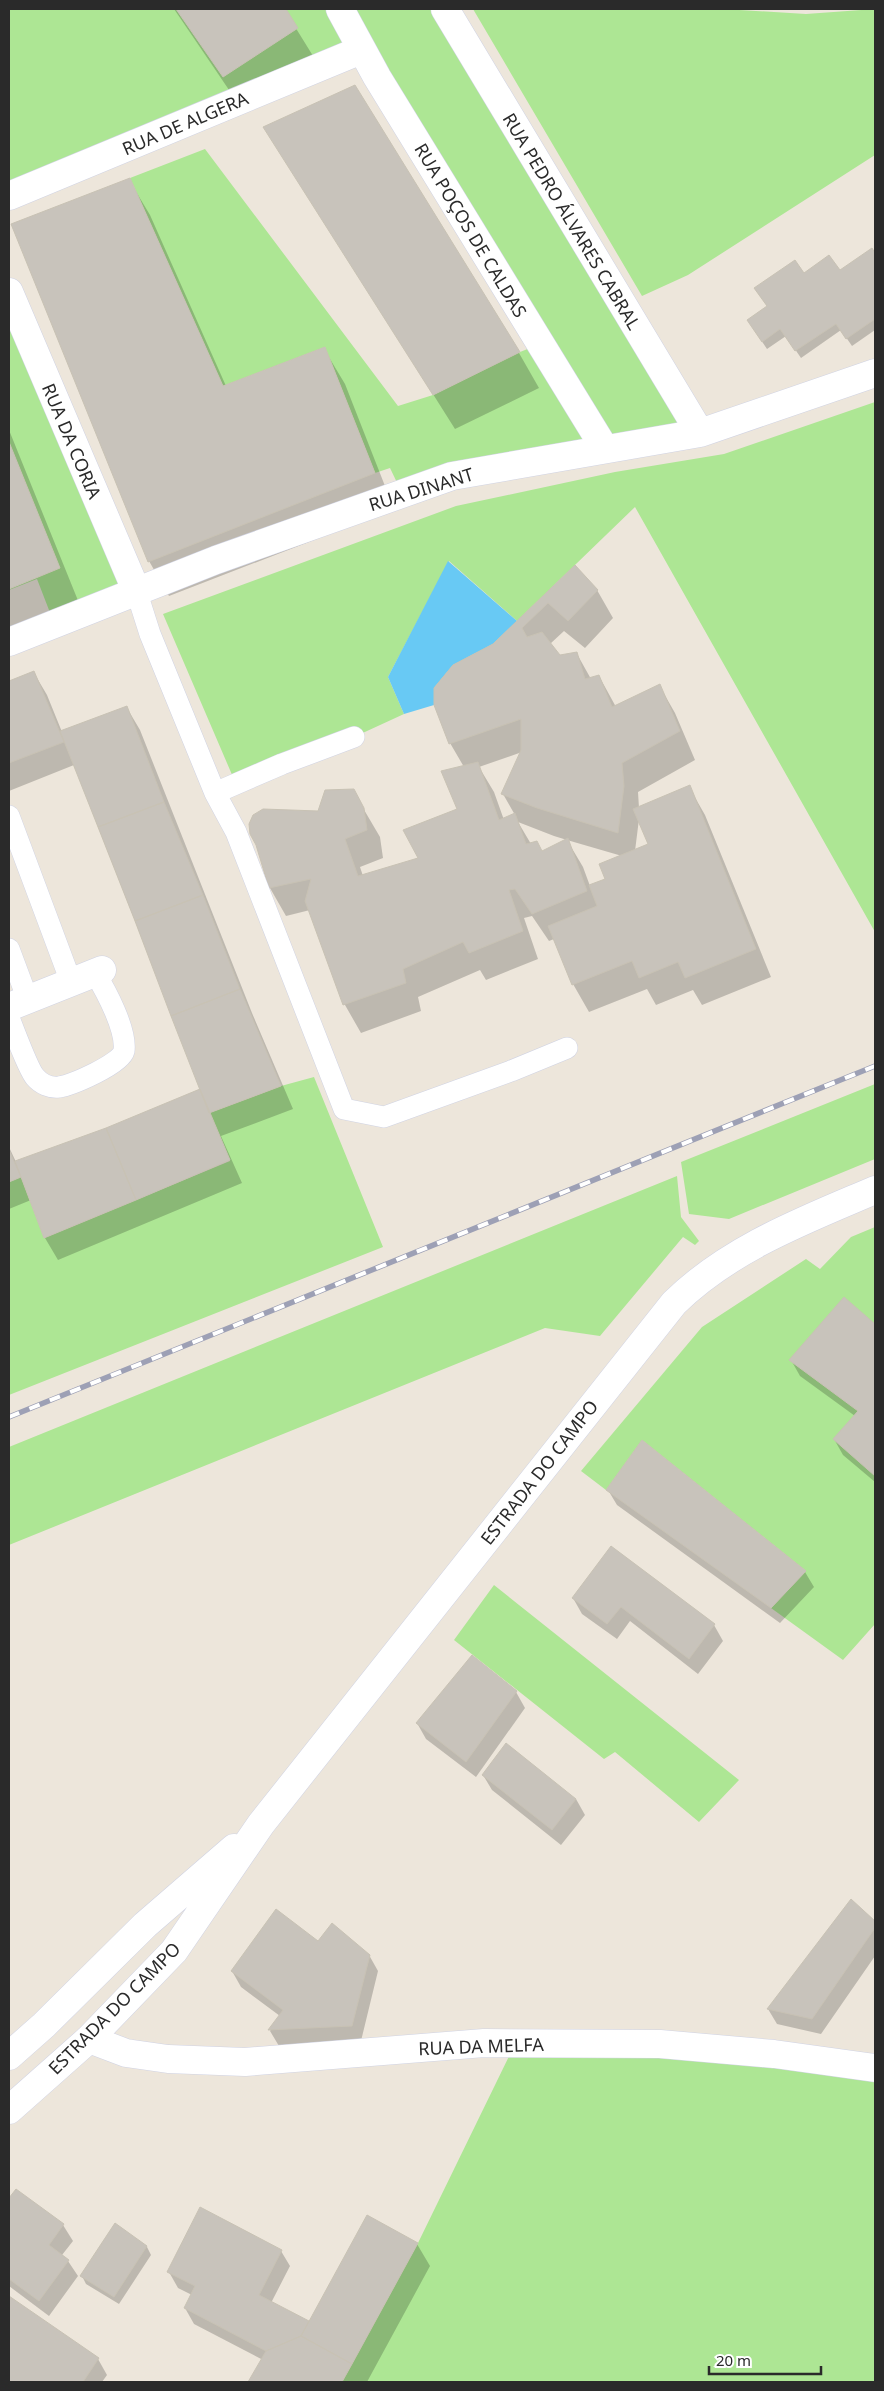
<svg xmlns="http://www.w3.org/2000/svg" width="884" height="2391" viewBox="0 0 884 2391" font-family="'Noto Sans',sans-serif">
  <rect width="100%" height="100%" fill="#ede6db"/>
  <!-- green -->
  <path fill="#ade694" d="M 9,9 L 445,9 L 700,433 L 402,493 L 390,468 L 375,473 L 325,347 L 223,386 L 130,178 L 205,149 L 398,406 L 433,395 L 520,352 L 540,344 L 361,50 L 9,196 Z
    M 473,9 L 723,9 L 806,14 L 875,9 L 875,155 L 688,275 L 642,296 Z
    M 9,292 L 136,590 L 54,623 L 37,579 L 9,590 Z
    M 875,402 L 875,932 L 635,507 L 517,621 L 449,561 L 388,677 L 404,714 L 354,737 L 236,784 L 163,614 L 456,506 L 615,472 L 724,454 Z
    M 314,1077 L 383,1247 L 9,1395 L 9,1182 L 21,1177 L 44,1238 L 230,1161 L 209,1113 L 281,1086 Z
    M 875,1084 L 875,1159 L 729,1219 L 689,1214 L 681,1162 Z
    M 677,1176 L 681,1217 L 699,1241 L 695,1245 L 683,1237 L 600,1336 L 545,1328 L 9,1545 L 9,1447 Z
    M 875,1227 L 875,1624 L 843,1660 L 771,1608 L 806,1571 L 642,1440 L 606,1490 L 581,1471 L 702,1327 L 806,1259 L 820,1269 L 851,1237 Z
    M 494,1585 L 739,1780 L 699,1822 L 615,1752 L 604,1759 L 454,1640 Z
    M 515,2044 L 875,2069 L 875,2382 L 342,2382 L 418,2243 Z"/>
  <!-- water -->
  <path fill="#68c9f4" d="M 448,561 L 517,621 L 493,644 L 453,665 L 434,688 L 434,705 L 404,714 L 388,677 Z"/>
  <!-- shadow -->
  <path fill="#0003" fill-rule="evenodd" d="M 174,9 L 284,9 L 318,64 L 244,112 Z
    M 265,128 L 519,353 L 539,388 L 455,429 Z
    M 129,180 L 150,215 L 226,386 L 324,349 L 345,384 L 394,509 L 169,596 L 149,561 Z
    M 871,250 L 875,255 L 875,330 L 852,346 L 841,330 L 801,358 L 786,336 L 767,349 L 753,328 L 768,307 L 755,289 L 803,274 L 840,272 Z
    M 9,430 L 79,603 L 9,632 Z
    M 575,567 L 597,590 L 613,618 L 585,648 L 564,631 L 550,644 L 560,657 L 577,654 L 591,679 L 599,676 L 616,707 L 659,685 L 675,713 L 695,760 L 638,792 L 639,808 L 689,787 L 705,815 L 771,977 L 702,1005 L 693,990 L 656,1005 L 647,989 L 589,1012 L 573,984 L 554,939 L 549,941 L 532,916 L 524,918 L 538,959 L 486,980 L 480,970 L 418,997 L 421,1011 L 361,1033 L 345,1005 L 310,910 L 286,916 L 270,888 L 319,812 L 353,791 L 380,837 L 383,858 L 360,867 L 363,876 L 420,859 L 458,810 L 464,767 L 450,743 L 494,645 ZM 522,752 L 503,794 L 515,815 L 504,820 L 494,792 L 479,767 ZM 639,819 L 649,845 L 635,851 ZM 518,822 L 554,836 L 567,840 L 542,853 L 531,844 ZM 567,840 L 622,856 L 607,879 L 590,886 L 583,867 Z
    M 34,673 L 47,695 L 62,732 L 127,708 L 140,730 L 252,1013 L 293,1109 L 221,1136 L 242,1183 L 58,1260 L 45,1238 L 31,1200 L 9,1209 L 9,1147 L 16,1162 L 107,1129 L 201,1089 L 74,765 L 9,791 L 9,682 Z
    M 844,1299 L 875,1325 L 875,1482 L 843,1455 L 834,1439 L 855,1416 L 800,1376 L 791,1360 Z
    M 608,1490 L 805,1572 L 814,1587 L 780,1623 L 617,1505 Z
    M 611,1548 L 714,1625 L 723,1641 L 698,1674 L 630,1621 L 617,1639 L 582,1614 L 573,1598 Z
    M 516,1692 L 525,1708 L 476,1777 L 426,1739 L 417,1723 Z
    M 483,1775 L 576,1799 L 585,1815 L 561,1845 L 492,1790 Z
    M 851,1901 L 875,1923 L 875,1956 L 821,2034 L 777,2024 L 768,2009 Z
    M 369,1955 L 378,1971 L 361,2041 L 279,2046 L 270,2031 L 280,2016 L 241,1987 L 232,1971 Z
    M 16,2190 L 63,2225 L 73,2241 L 62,2255 L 68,2261 L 78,2276 L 49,2316 L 9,2286 L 9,2200 Z
    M 115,2225 L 147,2247 L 151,2255 L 119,2304 L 86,2284 L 82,2276 Z
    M 417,2244 L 430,2266 L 367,2382 L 250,2382 L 263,2360 L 194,2324 L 185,2308 L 192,2295 L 178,2288 L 169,2272 L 281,2251 L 290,2266 L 271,2303 L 310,2323 Z
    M 9,2298 L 98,2359 L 107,2375 L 102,2382 L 9,2382 Z"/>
  <!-- building -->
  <path fill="#c8c3bb" stroke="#c8c2b4" d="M 176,9 L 286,9 L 298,28 L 223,77 Z
    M 355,85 L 520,352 L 433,395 L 263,127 Z
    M 130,178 L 223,386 L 325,347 L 375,473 L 148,562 L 11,224 Z
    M 872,248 L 875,253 L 875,319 L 846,339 L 836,324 L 795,351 L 780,329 L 762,342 L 747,320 L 767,306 L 754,288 L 795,260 L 804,273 L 829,255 L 840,270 Z
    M 9,442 L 60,568 L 9,589 Z
    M 575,565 L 598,590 L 568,621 L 548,603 L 522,628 L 527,637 L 542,632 L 560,655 L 577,652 L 585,679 L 599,675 L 612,707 L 660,684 L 680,731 L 622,763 L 624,786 L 618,833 L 537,808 L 501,794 L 521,750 L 521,719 L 449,744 L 434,705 L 434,688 L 453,665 L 493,644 Z
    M 34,671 L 64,742 L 9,763 L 9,681 Z
    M 127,706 L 164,802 L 98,827 L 60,731 Z
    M 478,762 L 499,820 L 515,813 L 526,844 L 537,841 L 542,851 L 568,838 L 587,891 L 532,914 L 515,889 L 509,890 L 523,931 L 469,953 L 463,942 L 403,969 L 406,983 L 343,1005 L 305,901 L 311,879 L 269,888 L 256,845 L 250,834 L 249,824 L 253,815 L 263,809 L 318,811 L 325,790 L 354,789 L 364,808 L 367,830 L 345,839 L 358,876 L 418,858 L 403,830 L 457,809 L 441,771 Z
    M 690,785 L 756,949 L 685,978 L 678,962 L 639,978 L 632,961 L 572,985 L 548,926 L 597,906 L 589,885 L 605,879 L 599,864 L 648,844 L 633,809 Z
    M 164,802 L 203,895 L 135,921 L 98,827 Z
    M 203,895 L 240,989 L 171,1016 L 135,921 Z
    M 240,989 L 281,1086 L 209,1113 L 171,1016 Z
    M 200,1089 L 230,1160 L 136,1200 L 106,1128 Z
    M 106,1128 L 136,1200 L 44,1238 L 15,1161 Z
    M 9,1150 L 21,1177 L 9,1182 Z
    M 844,1297 L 875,1324 L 875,1476 L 833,1439 L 858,1411 L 789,1360 Z
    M 642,1440 L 806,1571 L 771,1608 L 606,1490 Z
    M 611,1546 L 715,1624 L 689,1659 L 621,1607 L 607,1624 L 572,1598 Z
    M 472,1655 L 517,1691 L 466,1762 L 416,1723 Z
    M 506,1743 L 576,1799 L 552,1830 L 482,1775 Z
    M 851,1899 L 875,1921 L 875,1928 L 812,2019 L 767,2009 Z
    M 276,1909 L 318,1941 L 332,1923 L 370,1955 L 352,2026 L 268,2030 L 283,2010 L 231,1971 Z
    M 16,2189 L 64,2224 L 49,2245 L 69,2260 L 39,2301 L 9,2279 L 9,2198 Z
    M 200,2207 L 282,2250 L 259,2295 L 309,2321 L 301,2336 L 266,2351 L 184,2308 L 195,2286 L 167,2272 Z
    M 367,2215 L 418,2243 L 352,2364 L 301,2336 Z
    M 115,2223 L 147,2246 L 114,2297 L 80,2276 Z
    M 9,2296 L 99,2358 L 83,2382 L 9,2382 Z
    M 301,2336 L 352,2364 L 342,2382 L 248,2382 L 266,2351 Z"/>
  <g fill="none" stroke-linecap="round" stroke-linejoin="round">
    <!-- lane casing -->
    <g stroke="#d0d3e3" stroke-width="22">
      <path id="lane" d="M 136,590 L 150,634 L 215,793 L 282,764 L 354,737
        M 215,793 L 236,832 L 344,1109 L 384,1117 L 511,1071 L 567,1048
        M 9,816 L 71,982
        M 9,949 L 28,1000
        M 9,1018 C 14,1030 28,1069 35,1077 C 41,1084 50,1088 59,1087 C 72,1085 121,1064 124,1051 C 127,1030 106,991 95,973"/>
    </g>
    <!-- street casing -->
    <g stroke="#d0d3e3" stroke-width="29">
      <path id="street" d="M 340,9 L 377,77 L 605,449
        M 445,9 L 700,433
        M 9,196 L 361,50
        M 9,292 L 136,590
        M 9,642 L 216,560 L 452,476 L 700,433 L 875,373
        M 9,1007 L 102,970
        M 89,2039 L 126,2053 L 168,2059 L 245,2062 L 484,2043 L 660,2044 L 774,2054 L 875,2068"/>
    </g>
    <!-- secondary casing -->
    <g stroke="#d0d3e3" stroke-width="29">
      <path id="secondary" d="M 9,2056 L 44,2025 L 145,1925 L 234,1848
        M 9,2110 L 89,2039 L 174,1951 L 261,1824 L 674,1303 C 730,1248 805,1220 875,1190"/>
    </g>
    <!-- lane -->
    <use href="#lane" stroke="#fff" stroke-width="21"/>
    <!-- street -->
    <use href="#street" stroke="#fff" stroke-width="28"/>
    <!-- secondary -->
    <use href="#secondary" stroke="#fff" stroke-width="28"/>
    <!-- rail casing -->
    <g stroke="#9da0b5" stroke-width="5.5">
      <path id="rail" d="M 9,1417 L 875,1066"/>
    </g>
    <!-- rail -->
    <use href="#rail" stroke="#fff" stroke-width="4" stroke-dasharray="11" stroke-linecap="butt"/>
  </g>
  <g text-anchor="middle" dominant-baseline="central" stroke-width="5" stroke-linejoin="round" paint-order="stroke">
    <!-- street labels -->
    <g font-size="18" fill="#2a2a2a" stroke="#fff">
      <text transform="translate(185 123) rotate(-23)">RUA DE ALGERA</text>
      <text transform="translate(572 221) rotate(59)">RUA PEDRO ÁLVARES CABRAL</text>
      <text transform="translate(471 230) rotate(59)">RUA POÇOS DE CALDAS</text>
      <text transform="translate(72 441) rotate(67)">RUA DA CORIA</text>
      <text transform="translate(421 489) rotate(-17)">RUA DINANT</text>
      <text transform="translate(539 1472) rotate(-52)">ESTRADA DO CAMPO</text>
      <text transform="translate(114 2008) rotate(-45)">ESTRADA DO CAMPO</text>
      <text transform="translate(481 2046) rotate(-2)">RUA DA MELFA</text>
    </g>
  </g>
  <!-- border -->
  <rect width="884" height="2391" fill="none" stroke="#2a2a2a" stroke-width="20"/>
  <!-- scale -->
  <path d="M709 2366v8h112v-8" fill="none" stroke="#2a2a2a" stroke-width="2.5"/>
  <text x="716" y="2366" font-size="15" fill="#2a2a2a" stroke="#ffffff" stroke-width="4" paint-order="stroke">20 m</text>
</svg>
